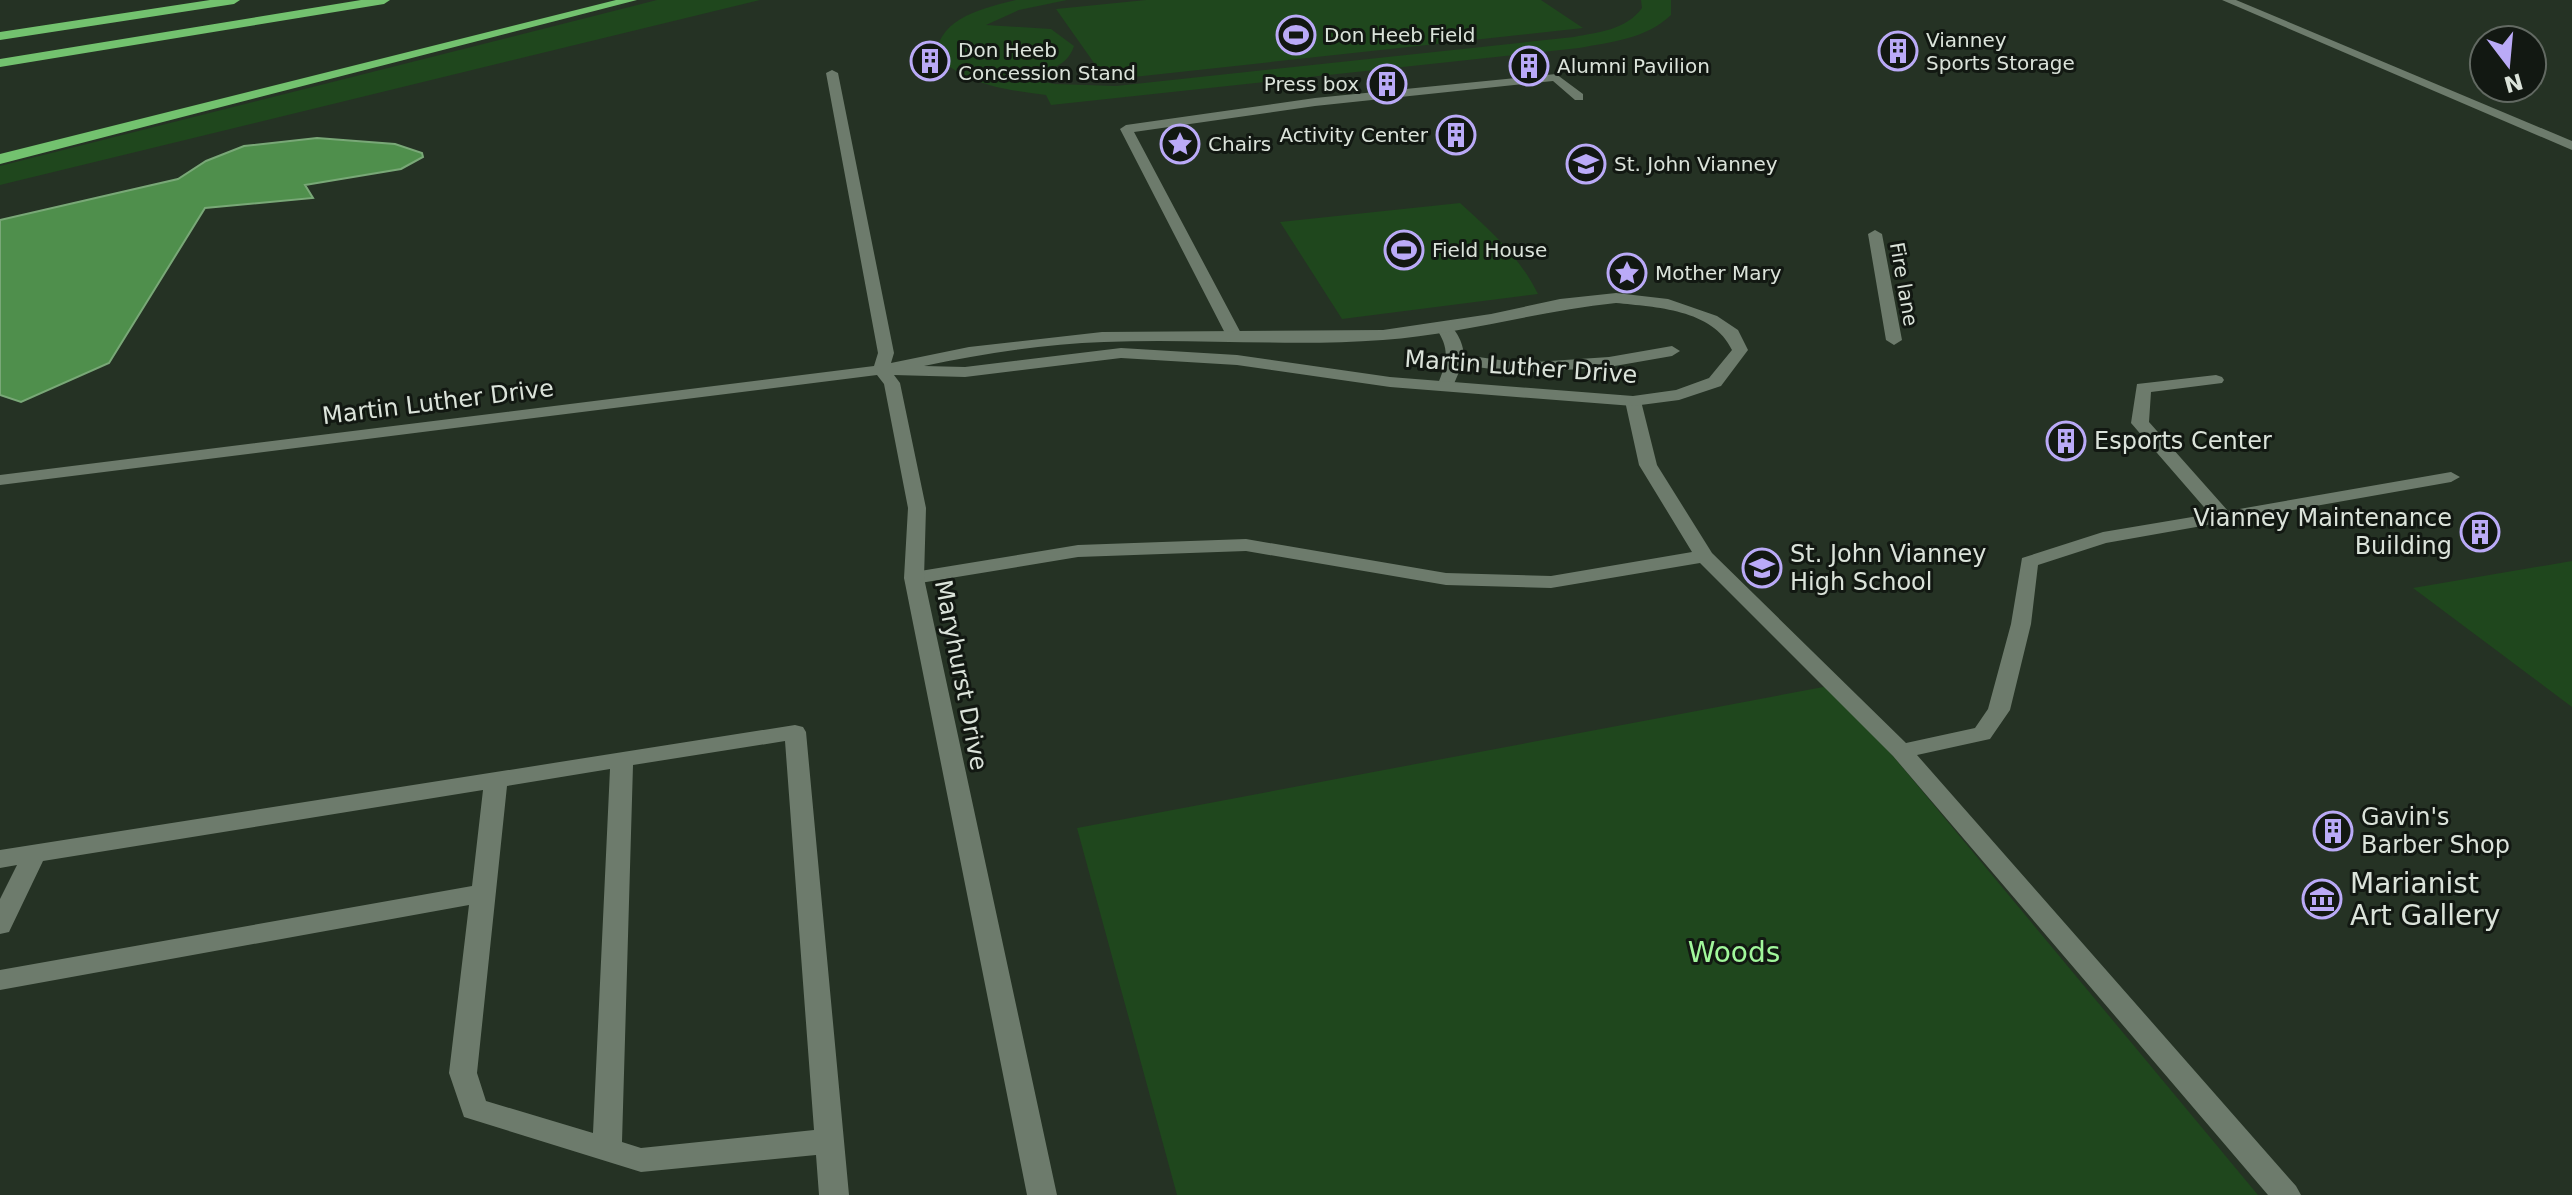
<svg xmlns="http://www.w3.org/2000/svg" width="2572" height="1195" viewBox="0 0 2572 1195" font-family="'DejaVu Sans',sans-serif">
  <rect width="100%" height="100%" fill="#253224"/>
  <!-- green -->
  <path fill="#1f471d" d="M 657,0 L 760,0 L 0,185 L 0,166 Z
    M 1016,0 L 1067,0 L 1019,10 L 986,25 L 1051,29 L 1074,46 C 1066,72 1037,71 1016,77 L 1055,84 L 1116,86 L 1574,37 C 1599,32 1626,30 1642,8 L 1641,0 L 1671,0 L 1671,15 C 1646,39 1611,42 1579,48 L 1051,105 L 1046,95 C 1007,90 965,85 936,55 C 940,17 984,8 1016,0 Z
    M 1146,0 L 1541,0 L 1583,28 L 1106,80 L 1056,9 Z
    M 1460,203 C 1491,231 1519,256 1538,294 L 1342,319 L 1280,222 Z
    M 2572,561 L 2572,707 L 2413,588 Z
    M 1834,685 L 2258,1195 L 1177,1195 L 1077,828 Z"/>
  <!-- water -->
  <path fill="#4f8f4c" stroke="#79a877" stroke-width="2" d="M 317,138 L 395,144 L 422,153 L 423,157 L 401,169 L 305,185 L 313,198 L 205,208 L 109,363 L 21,402 L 0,395 L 0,220 L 178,179 L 206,161 L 244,146 Z"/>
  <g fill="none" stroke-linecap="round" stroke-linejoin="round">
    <!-- service -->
    <path fill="#6d7b6c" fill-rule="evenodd" d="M 1556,74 L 1583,94 L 1583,100 L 1575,100 L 1553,81 L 1315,106 L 1134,132 L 1243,337 L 1235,342 L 1227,337 L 1120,129 L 1126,125 L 1315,98 Z
      M 1875,230 L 1882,234 L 1902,340 L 1894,345 L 1886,340 L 1868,234 Z
      M 1443,322 C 1456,326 1463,343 1464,355 L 1521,363 L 1609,357 L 1672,346 L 1680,351 L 1672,356 L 1609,367 L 1521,373 L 1462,365 L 1453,386 L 1445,391 L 1437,386 C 1447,362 1451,349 1435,327 Z
      M 2216,375 L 2222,377 L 2224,380 L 2222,383 L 2151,392 L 2149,422 L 2228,511 L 2451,472 L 2460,477 L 2451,482 L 2106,543 L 2038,565 L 2031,624 L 2010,710 L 1990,739 L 1917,755 L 2296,1186 L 2301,1195 L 2268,1195 L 1893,756 L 1700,563 L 1551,588 L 1446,585 L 1246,551 L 1078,557 L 914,584 L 904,578 L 914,572 L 1078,545 L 1246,539 L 1446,573 L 1551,576 L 1692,552 L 1639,465 L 1625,401 L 1633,396 L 1641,401 L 1657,465 L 1712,553 L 1906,743 L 1975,728 L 1988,709 L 2011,624 L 2022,558 L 2103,532 L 2210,514 L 2131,423 L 2137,384 Z
      M 795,725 L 803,727 L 806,732 L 849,1195 L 819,1195 L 816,1155 L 641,1172 L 464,1117 L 449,1073 L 469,905 L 0,990 L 0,970 L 472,886 L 483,790 L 43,861 L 9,932 L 0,934 L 0,899 L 17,865 L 0,868 L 0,850 ZM 785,741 L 814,1130 L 641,1148 L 622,1142 L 633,765 ZM 610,769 L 593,1133 L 486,1101 L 477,1073 L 507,786 Z"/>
    <!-- minor -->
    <path fill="#6d7b6c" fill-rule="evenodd" d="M 2222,0 L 2236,0 L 2572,141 L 2572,150 Z
      M 832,70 L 838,73 L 894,353 L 891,363 L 969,347 L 1102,332 L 1383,330 L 1491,314 L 1560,299 L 1616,293 L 1668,299 L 1717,316 L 1738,330 L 1748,350 L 1721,386 L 1679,400 L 1633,406 L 1390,387 L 1237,365 L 1121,358 L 965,377 L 894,375 L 900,383 L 926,508 L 924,578 L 1057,1195 L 1027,1195 L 904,578 L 908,508 L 884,384 L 877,375 L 0,485 L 0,475 L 874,366 L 878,353 L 826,73 ZM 1616,303 C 1655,307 1713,309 1732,350 L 1709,378 L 1676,390 L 1633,396 L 1390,377 L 1237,355 L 1121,348 L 965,367 L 924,366 C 982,354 1044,344 1104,342 C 1196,338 1290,347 1383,340 C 1461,334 1538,311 1616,303 Z"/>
    <!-- motorway -->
    <path fill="#73c26f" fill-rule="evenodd" d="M 210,0 L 240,0 L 234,4 L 0,40 L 0,32 Z
      M 361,0 L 390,0 L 384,4 L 0,67 L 0,59 Z
      M 616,0 L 637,0 L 0,164 L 0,154 Z"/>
  </g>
  <!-- icons -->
  <defs>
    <g id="stadium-ring" transform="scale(2)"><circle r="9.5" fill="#121812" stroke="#baaaf7" stroke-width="1.5"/><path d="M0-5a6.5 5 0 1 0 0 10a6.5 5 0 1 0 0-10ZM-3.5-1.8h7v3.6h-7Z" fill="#baaaf7"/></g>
    <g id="building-ring" transform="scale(2)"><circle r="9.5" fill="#121812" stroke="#baaaf7" stroke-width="1.5"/><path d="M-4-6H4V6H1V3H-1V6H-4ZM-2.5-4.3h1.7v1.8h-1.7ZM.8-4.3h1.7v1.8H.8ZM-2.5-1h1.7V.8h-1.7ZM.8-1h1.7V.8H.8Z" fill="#baaaf7"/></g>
    <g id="sight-ring" transform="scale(2)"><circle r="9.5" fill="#121812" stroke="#baaaf7" stroke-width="1.5"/><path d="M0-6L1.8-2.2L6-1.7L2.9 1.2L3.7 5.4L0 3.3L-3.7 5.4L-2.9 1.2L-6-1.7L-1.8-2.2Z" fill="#baaaf7"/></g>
    <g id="school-ring" transform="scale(2)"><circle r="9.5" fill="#121812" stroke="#baaaf7" stroke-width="1.5"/><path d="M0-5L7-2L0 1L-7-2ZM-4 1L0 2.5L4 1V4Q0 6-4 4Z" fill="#baaaf7"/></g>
    <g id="museum-ring" transform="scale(2)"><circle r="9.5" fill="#121812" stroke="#baaaf7" stroke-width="1.5"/><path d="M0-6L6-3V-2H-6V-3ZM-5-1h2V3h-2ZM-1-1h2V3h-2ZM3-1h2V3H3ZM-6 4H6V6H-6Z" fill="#baaaf7"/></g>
  </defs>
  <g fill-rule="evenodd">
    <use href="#stadium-ring" x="1296" y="35"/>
    <use href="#building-ring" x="1898" y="51"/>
    <use href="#building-ring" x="930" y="61"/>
    <use href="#building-ring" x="1529" y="66"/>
    <use href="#building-ring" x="1387" y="84"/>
    <use href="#building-ring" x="1456" y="135"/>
    <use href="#sight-ring" x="1180" y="144"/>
    <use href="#school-ring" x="1586" y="164"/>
    <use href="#stadium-ring" x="1404" y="250"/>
    <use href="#sight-ring" x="1627" y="273"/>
    <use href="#building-ring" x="2066" y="441"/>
    <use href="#building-ring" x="2480" y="532"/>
    <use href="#school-ring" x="1762" y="568"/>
    <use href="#building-ring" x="2333" y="831"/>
    <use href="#museum-ring" x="2322" y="899"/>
  </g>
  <g text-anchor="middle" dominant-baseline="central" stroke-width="6" stroke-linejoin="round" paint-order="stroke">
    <!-- far-poi labels -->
    <g font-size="20" fill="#dbe3da" stroke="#121812" text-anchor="start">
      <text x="1324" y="35">Don Heeb Field</text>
      <text x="1926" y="40">Vianney<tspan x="1926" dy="23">Sports Storage</tspan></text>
      <text x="958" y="50">Don Heeb<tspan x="958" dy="23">Concession Stand</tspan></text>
      <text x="1557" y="66">Alumni Pavilion</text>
      <text x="1359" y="84" text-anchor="end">Press box</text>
      <text x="1428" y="135" text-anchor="end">Activity Center</text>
      <text x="1208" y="144">Chairs</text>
      <text x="1614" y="164">St. John Vianney</text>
      <text x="1432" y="250">Field House</text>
      <text x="1655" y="273">Mother Mary</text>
    </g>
    <!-- far-street labels -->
    <g font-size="20" fill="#dbe3da" stroke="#121812">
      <text transform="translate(1904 284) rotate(80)">Fire lane</text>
    </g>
    <!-- street labels -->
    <g font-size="24" fill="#dbe3da" stroke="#121812">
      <text transform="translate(1521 367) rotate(4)">Martin Luther Drive</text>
      <text transform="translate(438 402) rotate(-7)">Martin Luther Drive</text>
      <text transform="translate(961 675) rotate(79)">Maryhurst Drive</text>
    </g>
    <!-- poi labels -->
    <g font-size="24" fill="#dbe3da" stroke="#121812" text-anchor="start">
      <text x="2094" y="441">Esports Center</text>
      <text x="2452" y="518" text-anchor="end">Vianney Maintenance<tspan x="2452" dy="28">Building</tspan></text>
      <text x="1790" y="554">St. John Vianney<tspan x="1790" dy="28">High School</tspan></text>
      <text x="2361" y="817">Gavin's<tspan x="2361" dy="28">Barber Shop</tspan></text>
    </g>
    <!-- near-poi labels -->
    <g font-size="28" fill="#dbe3da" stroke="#121812" text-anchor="start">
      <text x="2350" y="883">Marianist<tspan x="2350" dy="32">Art Gallery</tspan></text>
    </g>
    <!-- near-park labels -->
    <g font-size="28" fill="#a1f79b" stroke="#121812">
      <text x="1734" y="952">Woods</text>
    </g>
  </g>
  <!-- north arrow -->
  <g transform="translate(2508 64) rotate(164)"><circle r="38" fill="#121812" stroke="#626962" stroke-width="2"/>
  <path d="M0-6L14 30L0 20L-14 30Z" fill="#baaaf7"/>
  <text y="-12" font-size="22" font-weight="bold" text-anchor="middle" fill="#dbe3da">N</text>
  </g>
</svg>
